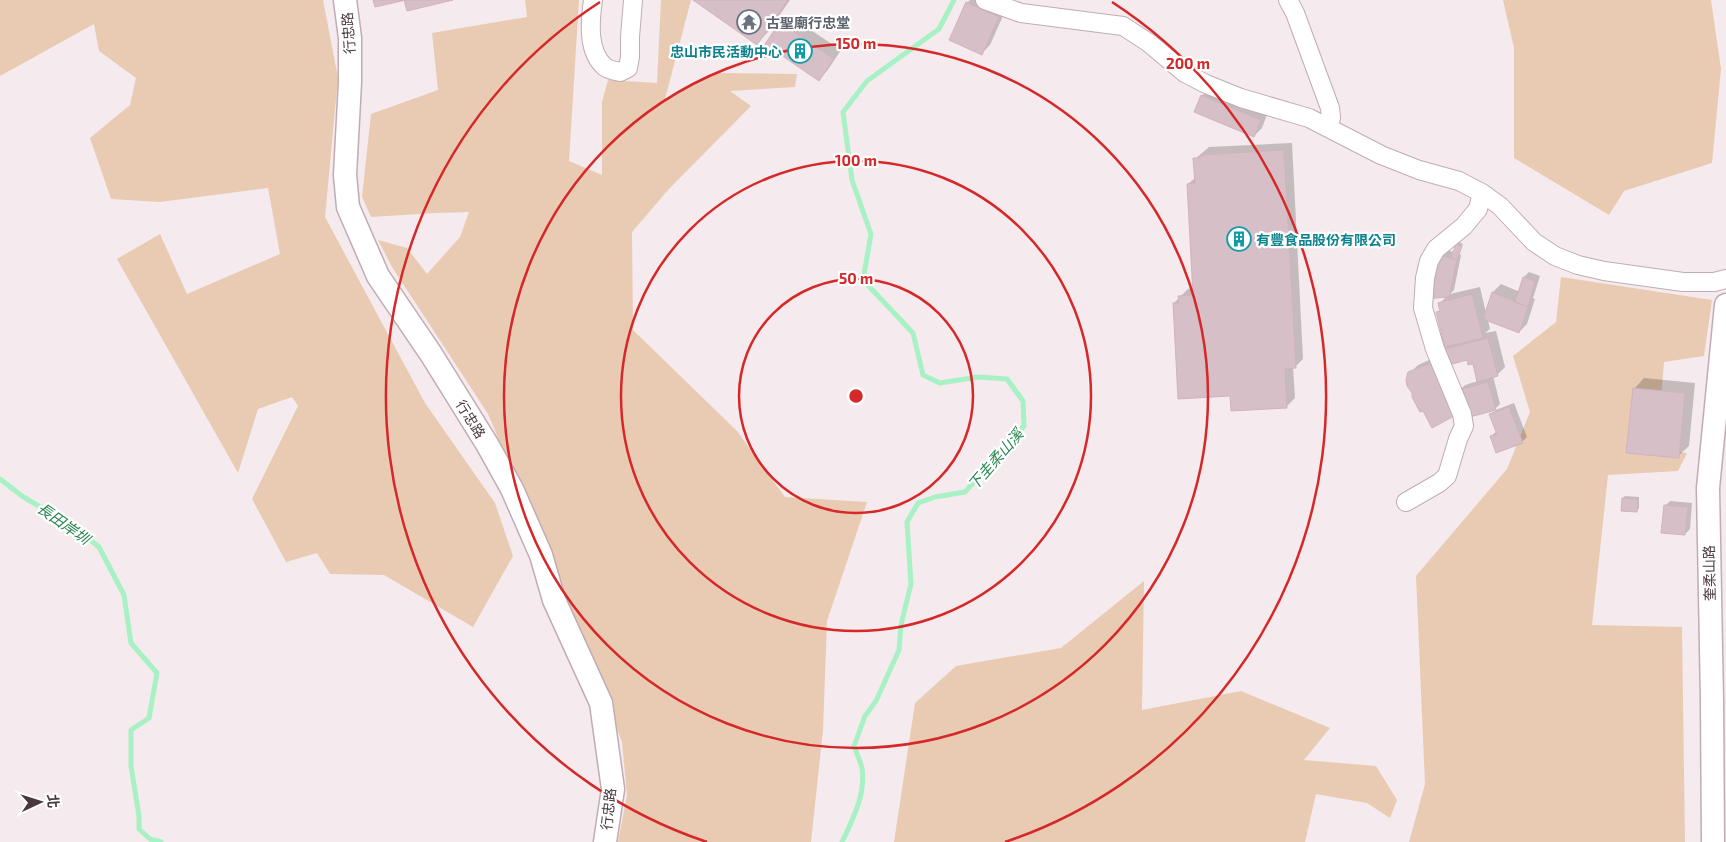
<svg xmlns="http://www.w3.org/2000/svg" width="1726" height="842" viewBox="0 0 1726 842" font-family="'Exo 2','Noto Sans TC',sans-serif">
  <rect width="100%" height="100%" fill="#f5eaed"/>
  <!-- green -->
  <path fill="#e9cbb3" d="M 0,0 L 323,0 L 338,78 L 325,217 L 425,403 L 495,503 L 513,556 L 473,627 L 384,575 L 330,574 L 317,553 L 286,562 L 252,499 L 298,406 L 292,397 L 258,409 L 238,473 L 117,259 L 160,234 L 187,294 L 280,254 L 268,188 L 160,202 L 111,199 L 90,138 L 130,105 L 136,78 L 99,51 L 94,24 L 0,76 Z
    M 525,0 L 579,0 L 569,161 L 602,175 L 602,102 L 608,80 L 657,83 L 661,0 L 691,0 L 665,99 L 714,73 L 797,74 L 795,87 L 730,91 L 751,106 L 668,190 L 632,232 L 633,330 L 737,431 L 785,497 L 867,502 L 827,621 L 823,730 L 811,842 L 618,842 L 627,795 L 622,742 L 608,705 L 532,518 L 488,414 L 392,267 L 378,240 L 407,248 L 427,274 L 460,237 L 469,212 L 436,213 L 371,217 L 362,197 L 371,114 L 438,90 L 432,33 L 527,17 Z
    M 1503,0 L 1711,0 L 1721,69 L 1712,163 L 1624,191 L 1609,215 L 1514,158 L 1514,48 Z
    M 1561,277 L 1712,300 L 1704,356 L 1664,362 L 1657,449 L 1687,453 L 1678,471 L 1608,475 L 1592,625 L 1682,627 L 1685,842 L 1409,842 L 1425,784 L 1416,576 L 1507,469 L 1530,412 L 1513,356 L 1556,322 Z
    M 1144,581 L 1142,710 L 1241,691 L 1330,728 L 1304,760 L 1376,766 L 1397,800 L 1390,818 L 1367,803 L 1316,794 L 1305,842 L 894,842 L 915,703 L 956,666 L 1061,648 Z"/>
  <!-- shadow -->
  <path fill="#0003" fill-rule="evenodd" d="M 696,0 L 790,0 L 768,32 L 757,43 Z
    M 970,0 L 986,0 L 1006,9 L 990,45 L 982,53 L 967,3 Z
    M 788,15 L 841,50 L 827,71 L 819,79 L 780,23 Z
    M 1210,88 L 1268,112 L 1262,128 L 1254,136 L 1202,96 Z
    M 1292,143 L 1303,359 L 1295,367 L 1293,367 L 1295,398 L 1287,406 L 1231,395 L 1174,303 L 1188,289 L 1194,288 L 1188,184 L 1196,177 L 1195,159 L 1209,147 Z
    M 1459,242 L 1463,244 L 1459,254 L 1461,255 L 1454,290 L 1450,294 L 1480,287 L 1486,313 L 1493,292 L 1501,284 L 1520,292 L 1524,277 L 1529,272 L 1540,276 L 1533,298 L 1535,299 L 1527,324 L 1519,332 L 1488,320 L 1490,329 L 1485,333 L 1496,331 L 1505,367 L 1497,375 L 1493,376 L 1500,404 L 1495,409 L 1410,373 L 1418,365 L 1443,354 L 1442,350 L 1446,347 L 1438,312 L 1441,309 L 1440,303 L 1447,296 L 1425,298 L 1444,249 L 1453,252 ZM 1468,359 L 1474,362 L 1478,381 L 1465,385 L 1460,390 L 1446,364 Z
    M 1644,378 L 1695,383 L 1689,446 L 1678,456 L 1634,389 Z
    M 1514,403 L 1527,437 L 1522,442 L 1491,436 L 1497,431 L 1491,415 L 1496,410 Z
    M 1625,496 L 1639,497 L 1639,508 L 1637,511 L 1623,498 Z
    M 1670,501 L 1692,503 L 1690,529 L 1685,534 L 1665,506 Z"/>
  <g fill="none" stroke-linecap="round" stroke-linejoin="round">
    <!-- stream -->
    <path stroke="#a7f1c5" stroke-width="5" d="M 0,479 L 22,496 L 75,528 L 99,547 L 124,595 L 131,643 L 157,673 L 149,718 L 131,730 L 131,766 L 139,816 L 139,829 L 150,839 L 161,842
      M 842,842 C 853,819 866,794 862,768 C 860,760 856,752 854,746 L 865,716 L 876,701 L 899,650 L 901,625 L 911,584 L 907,522 L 918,503 L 935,497 L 965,492 L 1024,426 L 1023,401 L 1007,379 L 978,377 L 940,383 L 923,375 L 913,333 L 863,280 L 871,234 L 852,180 L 843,112 L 867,81 L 939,29 L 954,0"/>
  </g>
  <!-- building -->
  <path fill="#d7bfc8" stroke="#d2b2bf" d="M 373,0 L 406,0 L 375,7 Z
    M 404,0 L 453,0 L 407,11 Z
    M 693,0 L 788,0 L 757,45 Z
    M 966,2 L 999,17 L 982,55 L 949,40 Z
    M 780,22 L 834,59 L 819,81 L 765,44 Z
    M 1201,95 L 1261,120 L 1254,137 L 1194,112 Z
    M 1284,150 L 1296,368 L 1285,369 L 1287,408 L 1231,411 L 1230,396 L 1178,399 L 1173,303 L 1179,303 L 1178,296 L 1193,295 L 1187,184 L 1195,183 L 1193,158 L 1200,158 L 1200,155 Z
    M 1456,244 L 1462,246 L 1457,260 L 1451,258 Z
    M 1437,254 L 1457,260 L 1449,297 L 1424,299 Z
    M 1523,277 L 1535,281 L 1528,307 L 1515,302 Z
    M 1492,292 L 1528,307 L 1519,333 L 1483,319 Z
    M 1472,294 L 1483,338 L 1445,347 L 1436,312 L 1440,311 L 1438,303 Z
    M 1488,338 L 1498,376 L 1477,382 L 1473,364 L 1468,365 L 1467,360 L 1445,366 L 1441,350 Z
    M 1434,362 L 1456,415 L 1432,428 L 1423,411 L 1420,412 L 1412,397 L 1412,393 L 1407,386 L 1406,380 L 1408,372 Z
    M 1488,382 L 1496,410 L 1466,418 L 1459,390 Z
    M 1633,388 L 1685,393 L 1679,458 L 1626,453 Z
    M 1509,407 L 1523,443 L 1496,453 L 1490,436 L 1497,434 L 1489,414 Z
    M 1622,498 L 1638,499 L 1637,512 L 1621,511 Z
    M 1664,505 L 1688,507 L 1685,535 L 1661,533 Z"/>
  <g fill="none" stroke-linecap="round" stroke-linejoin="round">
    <!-- minor casing -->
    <g stroke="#c1acb3" stroke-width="20">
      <path id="minor" d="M 593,0 C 590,21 587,52 605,67 C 609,70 615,71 620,72 L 628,68 L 630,57 L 630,37 L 633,0
        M 985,0 L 1021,13 L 1123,26 L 1149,43 L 1185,73 L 1206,84 L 1241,98 L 1309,118 L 1381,155 L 1419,170 L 1459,181 L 1482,193 L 1500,206 L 1534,242 L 1555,256 L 1578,265 L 1604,271 L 1683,282 L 1714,282 L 1726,279
        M 1288,0 L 1295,13 L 1330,108 L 1331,118 L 1327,127
        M 1406,502 L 1439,483 L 1447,476 L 1458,439 L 1464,426 L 1462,414 L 1435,349 L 1423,308 L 1425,278 L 1429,261 L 1436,249 L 1464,226 L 1478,209 L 1482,193"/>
    </g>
    <!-- tertiary casing -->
    <g stroke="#c1acb3" stroke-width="25">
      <path id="tertiary" d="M 345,0 L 350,38 L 350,82 L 345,175 L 348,207 L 378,276 L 431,354 L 487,444 L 512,489 L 541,555 L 554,600 L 601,703 L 613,789 L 605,842
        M 1713,842 L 1712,701 L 1708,488 L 1726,305"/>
    </g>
    <!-- minor -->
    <use href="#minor" stroke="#fff" stroke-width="18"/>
    <!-- tertiary -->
    <use href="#tertiary" stroke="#fff" stroke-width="22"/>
  </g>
  <!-- distance rings -->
  <g fill="none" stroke="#d62828" stroke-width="2.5">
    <circle cx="856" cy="396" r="117"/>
    <circle cx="856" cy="396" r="235"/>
    <circle cx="856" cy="396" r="352"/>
    <path d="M707 842A470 470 0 0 1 600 2M1112 2A470 470 0 0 1 1005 842"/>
  </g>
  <!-- icons -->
  <defs>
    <g id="temple-ring" transform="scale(1.25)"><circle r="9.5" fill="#fff" stroke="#6b7280" stroke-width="1.5"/><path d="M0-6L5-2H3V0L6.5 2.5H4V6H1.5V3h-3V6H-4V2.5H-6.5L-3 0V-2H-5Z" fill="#6b7280"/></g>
    <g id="building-ring" transform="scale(1.25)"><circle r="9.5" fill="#fff" stroke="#0f9aa8" stroke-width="1.5"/><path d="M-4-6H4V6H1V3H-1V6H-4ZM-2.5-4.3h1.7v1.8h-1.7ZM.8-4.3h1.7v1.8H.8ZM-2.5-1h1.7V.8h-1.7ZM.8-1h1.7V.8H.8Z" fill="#0f9aa8"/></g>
  </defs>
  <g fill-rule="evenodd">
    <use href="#temple-ring" x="749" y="22"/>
    <use href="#building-ring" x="800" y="51"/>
    <use href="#building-ring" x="1239" y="239"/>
  </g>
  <g text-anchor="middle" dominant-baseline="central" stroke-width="4.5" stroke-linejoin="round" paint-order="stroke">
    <!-- worship labels -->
    <g font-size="14" font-weight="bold" fill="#5b616d" stroke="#fff" text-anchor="start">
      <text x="766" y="22">古聖廟行忠堂</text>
    </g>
    <!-- street labels -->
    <g font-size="14" fill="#49383f" stroke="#fff">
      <text transform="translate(348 33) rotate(-94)">行忠路</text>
      <text transform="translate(471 419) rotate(58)">行忠路</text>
      <text transform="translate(1709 573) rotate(-91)">奎柔山路</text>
      <text transform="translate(608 809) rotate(-84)">行忠路</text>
    </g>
    <!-- culture labels -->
    <g font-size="14" font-weight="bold" fill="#0d838f" stroke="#fff" text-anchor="end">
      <text x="782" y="51">忠山市民活動中心</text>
      <text x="1256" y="239" text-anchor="start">有豐食品股份有限公司</text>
    </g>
    <!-- water labels -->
    <g font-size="15" font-style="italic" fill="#26854f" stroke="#fff">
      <text transform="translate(995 459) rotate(-49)">下圭柔山溪</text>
      <text transform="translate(64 523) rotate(35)">長田岸圳</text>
    </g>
  </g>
  <circle cx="856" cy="396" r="8" fill="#d62828" stroke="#fff" stroke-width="2.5"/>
  <g font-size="15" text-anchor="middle" font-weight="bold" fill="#d62828" stroke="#fff" stroke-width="4.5" stroke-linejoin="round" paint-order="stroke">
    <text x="856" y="49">150 m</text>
    <text x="1188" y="69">200 m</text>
    <text x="856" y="166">100 m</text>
    <text x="856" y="284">50 m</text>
  </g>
  <!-- north arrow -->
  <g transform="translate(40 802) rotate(86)" stroke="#ffffff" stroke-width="4" paint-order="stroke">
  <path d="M0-4L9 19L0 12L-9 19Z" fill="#49383f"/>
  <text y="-8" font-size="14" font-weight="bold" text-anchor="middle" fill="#49383f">北</text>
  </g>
</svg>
